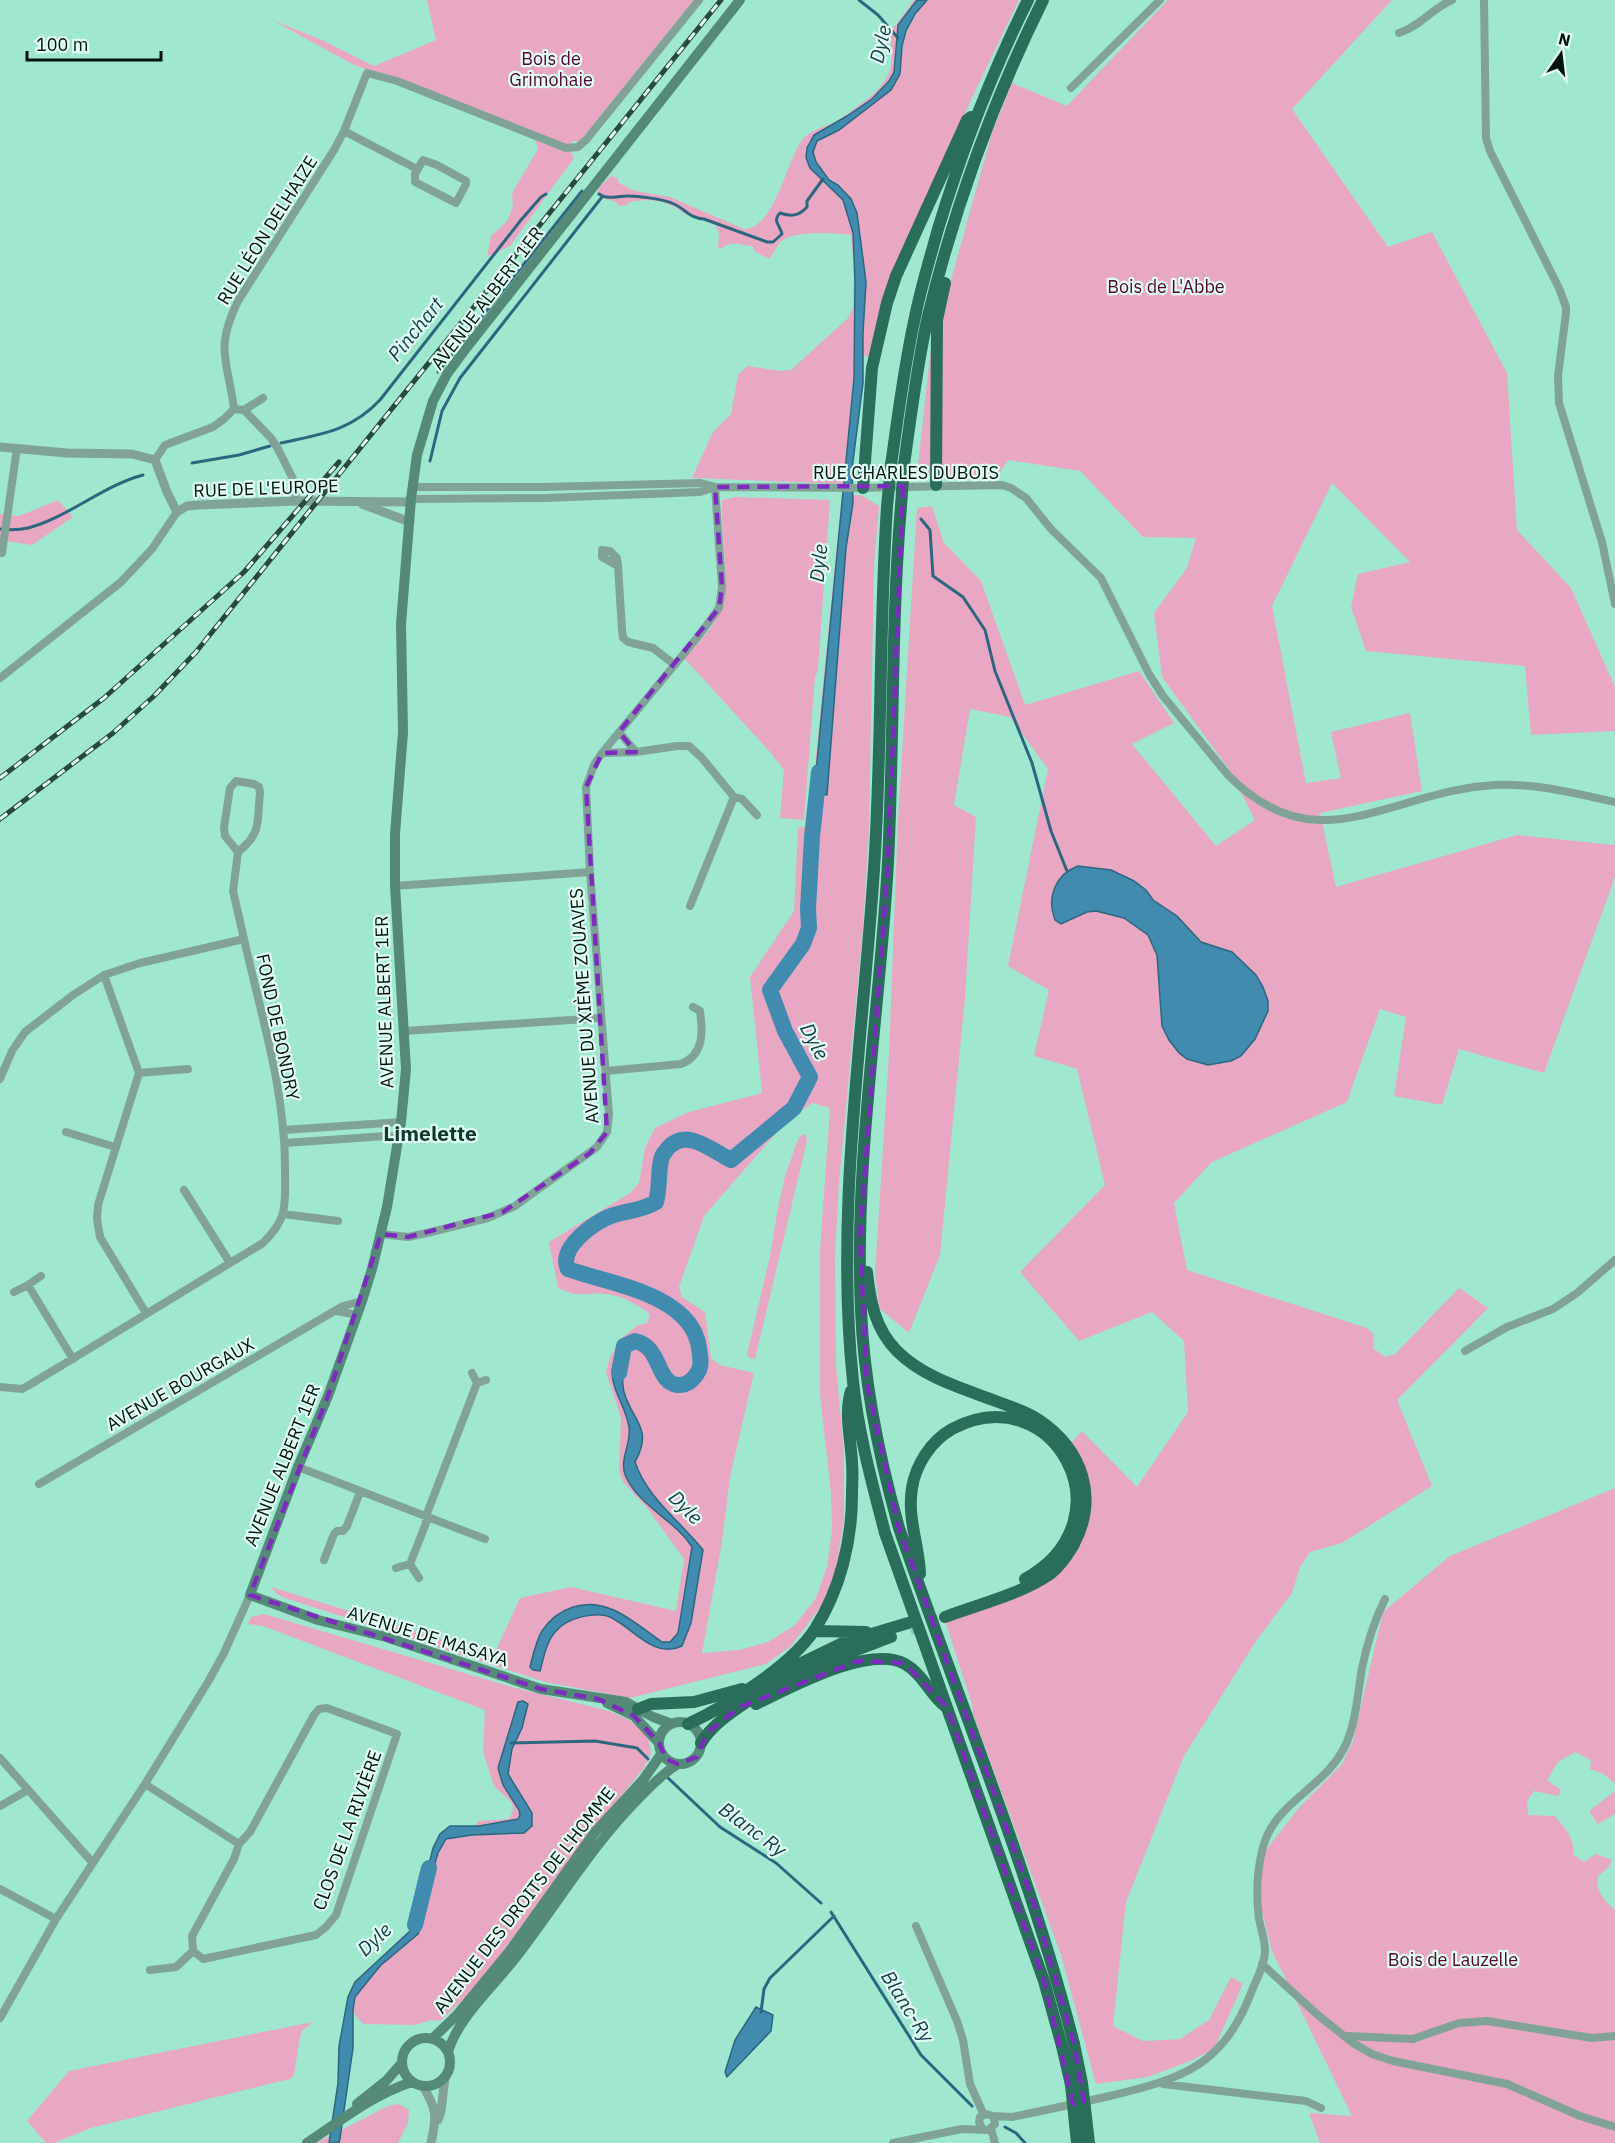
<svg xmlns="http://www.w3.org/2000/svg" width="1615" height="2143" viewBox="0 0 1615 2143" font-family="'IBM Plex Sans',sans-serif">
  <rect width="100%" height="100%" fill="#9fe8cf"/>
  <!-- green -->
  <path fill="#e8a8c4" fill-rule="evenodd" d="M 427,0 L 694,0 L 580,141 L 573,141 L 569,146 L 574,158 L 510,246 L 487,257 L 491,236 L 507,221 L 513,206 L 512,193 L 538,149 L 533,134 L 352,64 L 272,20 L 324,41 L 374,66 L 436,40 Z
    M 914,0 L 917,0 L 898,25 L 894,72 L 889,81 L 872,99 L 847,116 L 818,132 L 807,148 L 825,184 L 843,200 L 853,233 L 855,356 L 844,484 L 692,478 L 713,432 L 731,414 L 738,375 L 747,366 L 781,371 L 791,370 L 848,318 L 853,307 L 853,281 L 855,281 L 851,235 C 834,233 796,231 783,240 C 776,244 775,253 769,259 L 754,251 L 752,246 C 739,245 732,240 721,249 L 718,248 L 719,233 L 716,226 L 709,222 L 685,214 L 675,207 L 659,201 L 646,200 L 629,202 L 627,205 L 620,206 C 613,198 605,201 597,195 L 599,187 L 611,176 L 617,178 L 619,183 L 635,191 L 670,197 L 744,229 C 775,228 786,162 802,140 C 811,129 827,127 838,120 C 846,116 853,109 861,104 C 888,84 897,68 889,34 Z
    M 927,0 L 1019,0 L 972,98 L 892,277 L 870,358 L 861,354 L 866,282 L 857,213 L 838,185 L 829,180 L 816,162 L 813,152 L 817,141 L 839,130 L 900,74 C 902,41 906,26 927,0 Z
    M 1168,0 L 1392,0 L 1292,109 L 1388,247 L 1432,232 L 1507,373 L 1517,530 L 1571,588 L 1615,687 L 1615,731 L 1531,735 L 1525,666 L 1366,651 L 1351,607 L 1358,574 L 1410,562 L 1332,483 L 1272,606 L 1306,783 L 1341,778 L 1331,732 L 1410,713 L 1422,791 L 1320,813 L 1336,887 L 1517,835 L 1615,845 L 1615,877 L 1544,1073 L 1459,1049 L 1442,1105 L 1394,1096 L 1406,1017 L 1380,1009 L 1347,1102 L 1212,1162 L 1174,1203 L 1187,1270 L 1367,1328 L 1374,1334 L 1373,1348 L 1385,1357 L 1395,1354 L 1459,1288 L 1488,1308 L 1397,1400 L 1432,1486 L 1342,1543 L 1310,1552 L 1300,1567 L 1292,1593 L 1256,1641 L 1184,1756 L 1126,1902 L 1113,2026 L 1143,2041 L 1180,2039 L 1209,2020 L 1231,1977 L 1243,1984 L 1214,2049 L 1190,2061 L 1148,2077 L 1096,2084 L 1061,1955 L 973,1714 L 972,1704 L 945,1621 L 1036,1587 L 1075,1552 L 1071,1443 L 1082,1431 L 1137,1487 L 1188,1412 L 1184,1341 L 1152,1312 L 1079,1341 L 1020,1272 L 1105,1185 L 1077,1069 L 1034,1056 L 1049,990 L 1008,966 L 1048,769 L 1010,717 L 970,709 L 954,805 L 976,817 L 965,998 L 940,1255 L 909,1333 L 879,1308 L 875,1272 L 889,1055 L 898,819 L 917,508 L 932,506 L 944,543 L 981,581 L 1025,705 L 1139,671 L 1174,723 L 1132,744 L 1216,846 L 1255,820 L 1228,768 L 1162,677 L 1154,613 L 1187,568 L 1196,538 L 1143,537 L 1080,471 L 1008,460 L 997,477 L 917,476 L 930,355 L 992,133 L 1012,83 L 1067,106 Z
    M 842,495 L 861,495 L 879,506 L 874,565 L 869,829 L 863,928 L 839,1182 L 835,1256 L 836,1365 L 844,1453 L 844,1518 L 836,1570 L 822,1605 L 791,1646 L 766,1664 L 630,1698 L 545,1682 L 282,1597 L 276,1593 L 271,1587 L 460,1645 L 496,1650 L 520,1598 L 571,1587 L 676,1611 L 684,1559 L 648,1509 L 623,1482 L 619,1471 L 621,1418 L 606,1372 L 610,1357 L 622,1338 L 638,1325 L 647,1323 L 650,1314 C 636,1304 623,1296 606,1294 C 584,1292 581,1299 558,1288 L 549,1242 L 630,1193 L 639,1183 L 645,1148 L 655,1128 L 689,1112 L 762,1093 L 750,977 L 794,911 L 798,828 L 809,826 ZM 812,1103 L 830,1108 L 820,1250 L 820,1395 L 831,1493 L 832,1529 L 827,1567 L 816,1598 L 795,1625 L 768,1642 L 739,1650 L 702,1653 L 722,1542 L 730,1477 L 754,1373 L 720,1365 L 711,1358 L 705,1312 L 682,1297 L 679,1287 L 704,1216 L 784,1124 Z
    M 736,497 L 830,500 L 818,669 L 815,677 L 804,820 L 780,818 L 784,770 L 770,752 L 684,658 C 695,646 709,633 716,619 C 733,586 720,536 722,500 Z
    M 58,500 L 73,517 L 32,545 L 0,540 L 0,514 L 19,516 Z
    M 803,1134 L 806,1135 L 807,1141 L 755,1359 L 750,1358 L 747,1354 L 770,1256 L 777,1213 L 785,1176 L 798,1139 Z
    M 1615,1488 L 1615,1784 L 1604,1774 L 1590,1769 L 1591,1760 L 1575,1752 L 1558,1762 L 1547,1780 L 1561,1790 L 1558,1796 L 1534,1791 L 1527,1801 L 1528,1815 L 1555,1816 C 1567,1831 1573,1836 1574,1855 L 1584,1862 L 1596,1854 L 1612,1860 L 1609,1867 L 1598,1876 C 1595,1891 1604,1900 1615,1910 L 1615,2143 L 1320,2143 L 1309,2113 L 1352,2116 L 1272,1951 L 1260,1903 L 1262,1855 L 1298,1809 L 1342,1764 L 1353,1741 L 1383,1612 L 1450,1556 Z
    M 264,1614 L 512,1687 L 609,1711 L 629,1720 L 641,1730 L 649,1740 L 651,1753 L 644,1768 L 589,1835 L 489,1970 L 466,1997 L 440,2021 L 431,2020 L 415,2025 L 364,2024 C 324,1997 402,1953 416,1935 C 422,1928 422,1913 424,1904 C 430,1881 434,1859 446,1839 L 472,1835 L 478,1821 L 509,1819 L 513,1811 L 512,1803 L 494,1786 L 483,1752 L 485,1710 L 263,1626 L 248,1624 L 251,1617 Z
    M 1615,1791 L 1615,1814 L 1598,1824 L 1589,1811 Z
    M 313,2022 L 302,2031 L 300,2038 L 294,2075 L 290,2079 L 91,2128 L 54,2143 L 46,2143 L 27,2121 L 69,2071 Z
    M 399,2104 L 409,2110 L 408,2123 L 398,2143 L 316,2143 L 388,2106 Z"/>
  <!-- water -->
  <path fill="#408bae" stroke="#2d677e" stroke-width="1.5" d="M 917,0 L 927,0 L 915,14 L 906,31 L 902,46 L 900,74 L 891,90 L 839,130 L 817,141 L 813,152 L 816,162 L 829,180 L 838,185 L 851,199 L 857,213 L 866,282 L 863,333 L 863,383 L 852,469 L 853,503 L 846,548 L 827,795 L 814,793 L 854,378 L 855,281 L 853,233 L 843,200 L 810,168 L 806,158 L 807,148 L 814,135 L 847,116 L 872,99 L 889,81 L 894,72 L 898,25 Z
    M 1078,866 L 1111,870 L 1134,881 L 1146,890 L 1153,900 L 1177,916 L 1201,942 L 1232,952 L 1256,975 L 1263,987 L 1268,1001 L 1268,1011 L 1255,1039 L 1241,1056 L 1231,1061 L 1208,1065 L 1187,1059 L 1179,1053 L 1169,1040 L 1162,1026 L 1157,955 L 1148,935 L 1124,918 L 1096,911 L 1087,912 L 1061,924 L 1055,920 C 1046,897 1056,874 1078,866 Z
    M 622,1351 L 625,1354 C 623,1367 621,1379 624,1392 C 632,1421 654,1428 635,1462 C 647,1498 680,1521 703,1550 L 691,1623 L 682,1646 C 654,1659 635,1630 612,1618 C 597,1610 567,1618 556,1631 C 546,1642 544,1657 540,1671 L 533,1670 L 530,1667 C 533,1655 536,1641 542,1631 C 557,1608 585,1598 611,1609 C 628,1615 647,1632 662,1642 L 670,1642 L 678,1633 L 692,1547 C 675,1520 640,1507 626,1477 C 618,1460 632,1444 629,1427 C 624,1398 603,1384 617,1352 Z
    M 523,1701 L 528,1704 L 522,1728 L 512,1749 L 508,1774 L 532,1813 L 532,1826 L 524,1833 L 472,1835 L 446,1839 L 438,1853 L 430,1880 L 423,1922 L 418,1934 L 380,1966 L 355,1997 L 353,2010 L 353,2048 L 340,2138 L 339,2143 L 329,2143 L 338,2083 L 339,2046 L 348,1997 L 355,1982 L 410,1931 L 416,1916 L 433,1848 L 440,1834 L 450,1826 L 479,1826 L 518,1819 L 520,1815 L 519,1810 L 503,1785 L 498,1768 L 518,1702 Z
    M 756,2007 L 773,2015 L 771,2031 L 727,2077 L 725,2072 L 735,2040 Z"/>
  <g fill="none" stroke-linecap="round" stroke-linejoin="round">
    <!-- stream -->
    <path stroke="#2d677e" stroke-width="3" d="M 859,0 L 878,15 L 898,38
      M 599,194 C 607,200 617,196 627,196 C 638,196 664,199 674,204 C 685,209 691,219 704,219 L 767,242 L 773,242 L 782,234 C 780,225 772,221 780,213 C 791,217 799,216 807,207 L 807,201 L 823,179
      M 438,372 L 582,191
      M 281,443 C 321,434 351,431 380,400 L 521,220 L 541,197 L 546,194
      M 430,461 L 442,411 L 460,378 L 602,197
      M 192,463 L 239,455 L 270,446
      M 921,519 L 930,530 L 933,576 L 963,597 L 985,630 L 995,671 L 1032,763 L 1051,831 L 1067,871
      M 0,529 C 9,530 19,530 28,528 C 69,517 102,486 143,475
      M 511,1743 L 595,1741 L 637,1748 L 648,1759
      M 668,1778 L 720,1827 L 776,1863 L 821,1903
      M 831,1912 L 921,2055 L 972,2106
      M 761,2012 L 764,1989 L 770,1978 L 834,1916
      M 1005,2127 L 1016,2133 L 1025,2143"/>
    <!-- river -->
    <path stroke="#408bae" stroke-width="16" d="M 619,1373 L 624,1346 L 635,1341 C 662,1347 655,1381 677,1385 C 688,1386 695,1378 699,1370 C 702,1363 700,1356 699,1348 C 692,1294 609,1284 568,1269 C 558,1248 594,1222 611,1216 C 627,1210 642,1211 656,1202 C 660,1188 658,1174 661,1160 C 662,1154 665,1152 668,1148 C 687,1127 712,1151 731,1160 L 794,1108 L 810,1077 L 785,1031 L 770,990 L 803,944 L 809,928 L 808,909 L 812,837 L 819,772
      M 415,1925 L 429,1868"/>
    <!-- trunk-tunnel -->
    <path stroke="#87c8b2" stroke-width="12" stroke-dasharray="12 6" stroke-linecap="butt" d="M 910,1629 L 945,1617"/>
    <!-- minor -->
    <path stroke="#81a397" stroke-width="8" d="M 1484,0 L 1486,138 L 1490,151 L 1559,288 L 1566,307 L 1566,313 L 1558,376 L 1559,403 L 1602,542 L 1615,604
      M 1399,33 C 1422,25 1431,9 1452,0
      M 1071,88 L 1160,0
      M 344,131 L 417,169
      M 423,160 L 437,165 L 466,181 L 466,184 L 456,203 L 415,182 L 415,174 Z
      M 234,409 C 228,360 214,350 238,301 L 334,150 L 344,131 L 367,73 L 397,81 L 566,148 L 578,147 L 586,140 L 699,0
      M 234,409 L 244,410 L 271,438 L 278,449 L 294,481 L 296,501
      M 244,410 L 263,398
      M 155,460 L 165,445 L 213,427 L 224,419 L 234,409
      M 413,487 L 544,487 L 701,483 L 715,487 L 857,488 L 1002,485 L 1011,488 L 1026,498 L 1051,529 L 1101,578 L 1149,674 L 1163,696 L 1228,775 C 1315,864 1387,795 1484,786 C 1529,781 1572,793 1615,802
      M 411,499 L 545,498 L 700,492 L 713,488
      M 0,553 L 2,553 L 17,448
      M 618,566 L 602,557 L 602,550 L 610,551 L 617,558 L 618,566 L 622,630 L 623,638 L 628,642 L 653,648 L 675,665
      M 0,678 L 121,582 L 152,549 L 177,512
      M 619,732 L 636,752
      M 602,753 L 636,752 L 677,746 L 689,746 L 702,758 L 734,797 L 690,906
      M 734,797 L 742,799 L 757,815
      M 238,852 L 225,836 L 224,827 L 230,788 L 236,781 L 254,784 L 259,787 L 260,793 C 257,822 262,833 238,852 L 233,891 L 244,939
      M 395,886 L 590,872
      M 104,975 L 139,1073 L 98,1205 L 97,1219 L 100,1237 L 146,1313
      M 405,1031 L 601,1018
      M 606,1071 L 681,1064 C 704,1055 703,1032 700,1011 L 693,1007
      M 139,1073 L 188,1069
      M 0,1079 L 12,1051 L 25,1032 L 73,995 L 104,975 L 140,963 L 244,939 C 261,1015 286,1093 285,1172 C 285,1186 286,1200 283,1213 C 280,1225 271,1235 263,1243 L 31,1384 L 22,1389 L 0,1387
      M 284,1130 L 401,1122
      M 66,1132 L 115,1147
      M 285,1143 L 386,1136 L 398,1137
      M 184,1190 L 230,1263
      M 283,1214 L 338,1221
      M 381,1234 L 408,1237 L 427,1233 L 488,1218 L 515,1206 L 597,1147 L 607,1132 L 609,1114 L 590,872 L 586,787 L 594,765 L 602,753 L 700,634 L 719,608 L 722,587 L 715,487
      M 41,1276 L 28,1285 L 73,1359
      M 14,1292 L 28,1285
      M 337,1311 L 357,1315
      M 1465,1351 L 1507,1327 L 1553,1309 L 1577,1293 L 1615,1260
      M 477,1383 L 486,1380
      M 298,1467 L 485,1539
      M 39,1484 L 343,1306 L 362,1301
      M 324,1560 L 334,1534 L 337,1531 L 343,1531 L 347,1526 L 360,1492
      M 410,1564 L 419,1578
      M 396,1568 L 410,1564 L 426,1523 L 426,1516 L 477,1383 L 472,1373
      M 0,1758 L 92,1862
      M 145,1784 L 239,1844 L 234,1859 L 192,1936 L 193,1951 L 203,1959 L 316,1935 L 326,1927 L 336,1915 L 397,1734 L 327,1708 L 319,1709 L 314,1715 L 250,1832 L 239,1844
      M 0,1806 L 28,1790
      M 0,1889 L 56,1919
      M 916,1926 L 957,2021 L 963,2040 L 970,2084 L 984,2115
      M 1262,1964 L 1319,2016 L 1353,2043 L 1372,2054 L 1393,2061 L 1507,2084 L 1580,2116 L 1615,2127
      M 150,1970 L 176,1967 L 193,1951
      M 0,2018 L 56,1919 L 145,1784 L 208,1682 L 224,1653 L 250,1595
      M 1347,2036 L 1413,2039 L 1459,2023 L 1487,2021 L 1592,2038 L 1615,2036
      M 1163,2084 L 1306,2101 L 1321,2108
      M 993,2116 L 1012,2117 C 1046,2110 1080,2103 1114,2095 C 1184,2078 1223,2065 1251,1993 C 1256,1980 1265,1965 1265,1950 C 1265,1940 1261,1929 1259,1919 C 1256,1896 1257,1870 1263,1847 C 1274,1805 1318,1790 1340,1755 C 1356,1731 1357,1696 1362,1668 C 1367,1644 1374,1621 1385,1599
      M 991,2129 L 995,2143
      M 893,2143 L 962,2129 L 988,2130 L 995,2124 L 993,2116 L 986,2114 L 980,2117 L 979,2122 L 982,2128"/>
    <!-- tertiary -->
    <path stroke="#81a397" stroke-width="9" d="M 0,447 L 67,453 L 132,454 L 155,460 L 167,492 L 177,512 L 187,506 L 199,505 L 296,501 L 411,502
      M 362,504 L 410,522
      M 423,2086 C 437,2110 437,2116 431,2143
      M 438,2120 L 441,2111 L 445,2077"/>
    <!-- secondary -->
    <path stroke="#558978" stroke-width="10" d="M 607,1703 L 634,1716 L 659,1743
      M659 1743a21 21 0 1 1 42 0a21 21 0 1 1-42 0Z
      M 672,1724 L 653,1717 L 626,1702 L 541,1689 L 386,1637 L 318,1620 L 250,1595 L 298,1467 L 328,1396 L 362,1301 L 372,1269 L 387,1207 L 401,1122 L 406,1069 L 395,886 L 395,834 L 403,732 L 401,624 L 411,499 L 417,455 L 433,401 L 447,374 L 464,351 L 740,0
      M402 2062a24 24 0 1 1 48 0a24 24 0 1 1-48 0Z
      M 433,2038 L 457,2015 L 509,1952 L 595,1832 L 643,1780 L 662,1753
      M 448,2052 C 458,2017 495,1985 517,1956 C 558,1903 592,1845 640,1797 C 652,1785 663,1773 678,1764
      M 357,2104 L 386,2081 L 401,2064
      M 307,2143 C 340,2121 374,2094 412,2082"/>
    <!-- trunk -->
    <path stroke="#2a6d5a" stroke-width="12" d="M 891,465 C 898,416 904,366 915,317 C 921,287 930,258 938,229 C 962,150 991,74 1028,0
      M 904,465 C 911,415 917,365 928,316 C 955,206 993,101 1043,0
      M 936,485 L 937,320 L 945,283
      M 863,488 L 872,368 L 887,303 L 896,276 L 967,120 L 971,117
      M 901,506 C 891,625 894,744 888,862 C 880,1011 854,1161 861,1310 C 864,1385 879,1457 899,1528 C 958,1700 1029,1868 1074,2044
      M 887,507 C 879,628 882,749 874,869 C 863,1039 835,1211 853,1381 C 858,1432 872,1483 885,1533 L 1044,1981 L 1062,2046
      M 867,1272 C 870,1301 875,1329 897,1351 C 925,1379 965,1389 1001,1403 C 1014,1408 1028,1412 1039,1420 C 1083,1450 1099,1498 1073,1546 C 1067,1556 1060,1567 1050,1574 C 1019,1595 979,1604 945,1617
      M 920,1574 C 919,1544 907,1519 912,1488 C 916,1464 931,1441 952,1429 C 1053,1375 1133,1519 1025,1579
      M 814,1631 L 866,1632
      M 777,1675 L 845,1642 L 908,1623
      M 756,1704 C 790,1688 869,1644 905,1664 C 923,1674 930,1695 946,1707
      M 638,1709 L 651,1704 L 694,1702 L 742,1689
      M 688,1724 C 727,1706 792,1665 815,1629 C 840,1590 852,1541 852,1495 C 852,1485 853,1474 852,1463 C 851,1439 844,1414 851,1391
      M 701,1743 C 712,1725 728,1715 745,1703 C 790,1673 840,1656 891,1637"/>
    <!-- rail casing -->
    <g stroke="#28493e" stroke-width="5">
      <path id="rail" d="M 0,778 L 104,698 L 244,572 L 339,462
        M 0,819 L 113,733 L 154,696 L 196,652 L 721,0"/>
    </g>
    <!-- rail -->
    <use href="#rail" stroke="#e2fef4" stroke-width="3" stroke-dasharray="9" stroke-linecap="butt"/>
    <!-- trunk-bridge -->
    <path stroke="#2a6d5a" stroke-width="12" d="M 901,506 L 904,465
      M 887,507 L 891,465
      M 1074,2044 L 1082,2083 L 1089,2143
      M 1062,2046 L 1071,2085 L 1077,2143"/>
  </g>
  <!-- marked area -->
  <path fill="none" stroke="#7b2cbf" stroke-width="4.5" stroke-dasharray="12 8" stroke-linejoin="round" d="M 903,486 L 888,862 L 860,1238 L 867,1384 L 899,1528 L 1035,1907 L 1074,2044 L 1084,2101 L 1073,2104 L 1044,1981 L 947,1707 L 904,1663 L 858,1661 L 740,1707 L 707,1733 L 697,1757 L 678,1764 L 666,1759 L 659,1743 L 634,1716 L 598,1699 L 541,1689 L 250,1595 L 328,1396 L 381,1234 L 408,1237 L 503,1212 L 590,1153 L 607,1132 L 586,787 L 602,753 L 636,752 L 619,732 L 719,608 L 722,587 L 715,487 Z"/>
  <g text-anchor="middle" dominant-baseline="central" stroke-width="4.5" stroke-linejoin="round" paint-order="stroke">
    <!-- park labels -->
    <g font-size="18" fill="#560335" stroke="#e2fef4">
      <text x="551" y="58">Bois de<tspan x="551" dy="21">Grimohaie</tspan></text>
      <text x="1166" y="286">Bois de L'Abbe</text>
      <text x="1453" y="1959">Bois de Lauzelle</text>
    </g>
    <!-- street labels -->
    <g font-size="18" fill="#00140d" stroke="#e2fef4">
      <text transform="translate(267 230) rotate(-58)">RUE LÉON DELHAIZE</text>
      <text transform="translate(487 298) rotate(-53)">AVENUE ALBERT 1ER</text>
      <text x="906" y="472">RUE CHARLES DUBOIS</text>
      <text transform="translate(266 488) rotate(-2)">RUE DE L'EUROPE</text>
      <text transform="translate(384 1002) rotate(-92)">AVENUE ALBERT 1ER</text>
      <text transform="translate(584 1006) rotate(-94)">AVENUE DU XIÈME ZOUAVES</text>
      <text transform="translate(278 1027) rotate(78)">FOND DE BONDRY</text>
      <text transform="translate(180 1384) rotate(-30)">AVENUE BOURGAUX</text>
      <text transform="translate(282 1465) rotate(-68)">AVENUE ALBERT 1ER</text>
      <text transform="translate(428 1636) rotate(17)">AVENUE DE MASAYA</text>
      <text transform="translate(347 1830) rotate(-70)">CLOS DE LA RIVIÈRE</text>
      <text transform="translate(524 1900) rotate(-52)">AVENUE DES DROITS DE L'HOMME</text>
    </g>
    <!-- water labels -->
    <g font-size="20" font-style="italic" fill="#173949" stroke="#e2fef4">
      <text transform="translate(880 44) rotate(-77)">Dyle</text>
      <text transform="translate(415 329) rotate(-51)">Pinchart</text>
      <text transform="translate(818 563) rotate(-84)">Dyle</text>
      <text transform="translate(815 1041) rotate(62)">Dyle</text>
      <text transform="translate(686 1507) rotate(45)">Dyle</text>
      <text transform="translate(753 1829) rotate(36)">Blanc Ry</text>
      <text transform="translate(374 1939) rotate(-43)">Dyle</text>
      <text transform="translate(908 2006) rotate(58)">Blanc-Ry</text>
    </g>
    <!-- quarter labels -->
    <g font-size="21" font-weight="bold" fill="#11372c" stroke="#e2fef4">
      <text x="430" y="1133">Limelette</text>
    </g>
  </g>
  <!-- north arrow -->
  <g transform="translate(1561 54) rotate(14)" stroke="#e2fef4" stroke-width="4.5" paint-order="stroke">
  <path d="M0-4.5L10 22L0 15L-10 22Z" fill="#00140d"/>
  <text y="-9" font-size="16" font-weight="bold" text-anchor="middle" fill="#00140d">N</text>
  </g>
  <!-- scale -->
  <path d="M27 51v9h134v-9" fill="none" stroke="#00140d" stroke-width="3"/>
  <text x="36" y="51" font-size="18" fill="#00140d" stroke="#e2fef4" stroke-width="4.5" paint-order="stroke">100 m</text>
</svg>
